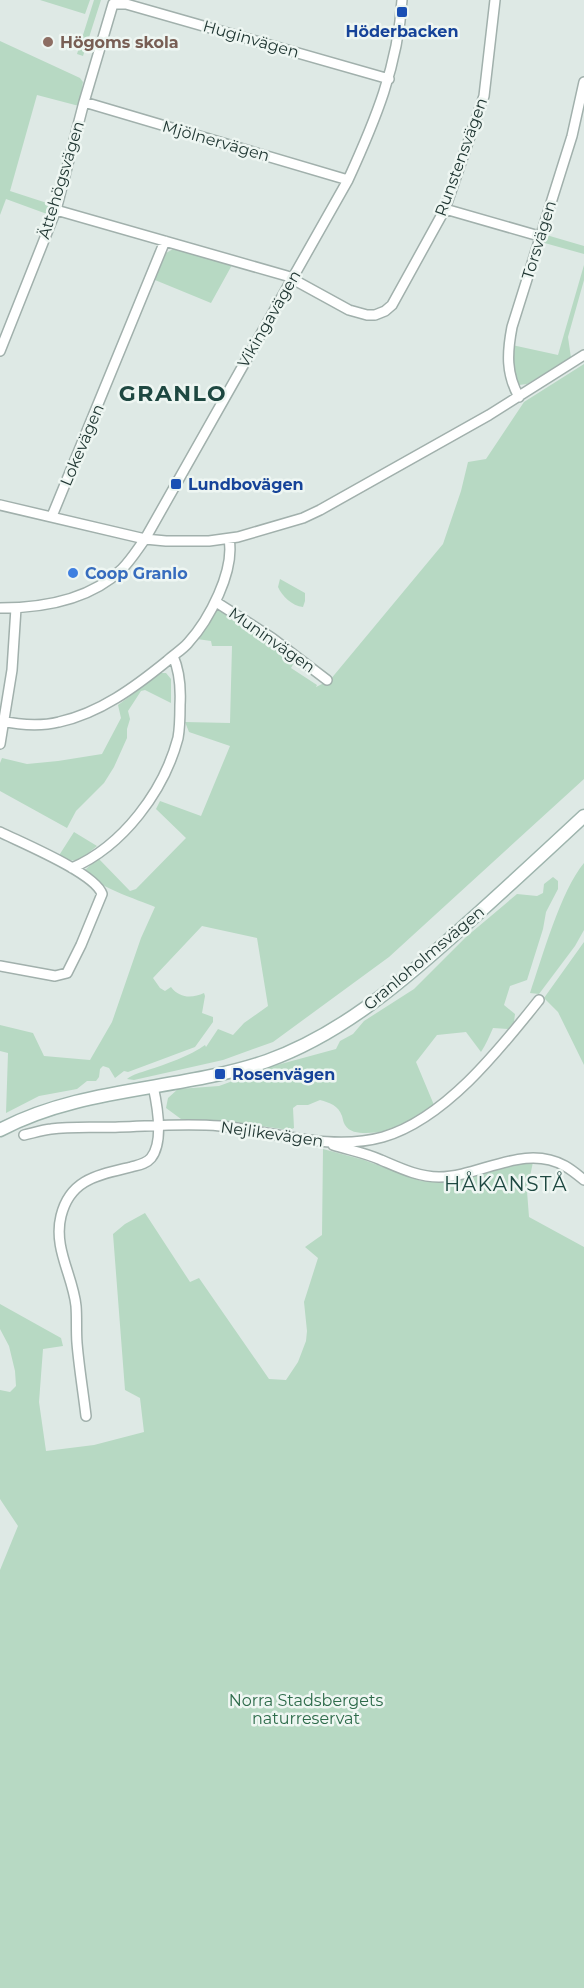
<svg xmlns="http://www.w3.org/2000/svg" width="584" height="1988" viewBox="0 0 584 1988" font-family="Montserrat,sans-serif">
  <rect width="100%" height="100%" fill="#dee9e5"/>
  <!-- green -->
  <path fill="#b7d9c3" d="M 40,0 L 90,0 L 85,14 Z
    M 94,0 L 101,0 L 83,56 L 77,54 Z
    M 0,41 L 80,78 L 83,82 L 79,106 L 37,95 L 10,191 L 50,204 L 47,214 L 6,199 L 0,215 Z
    M 543,234 L 584,246 L 584,254 L 541,242 Z
    M 173,249 L 232,265 L 211,303 L 155,280 L 166,253 Z
    M 584,265 L 584,280 L 568,337 L 571,358 L 527,384 L 519,385 L 512,371 L 512,345 L 558,355 Z
    M 584,364 L 584,779 L 389,957 L 273,1042 L 223,1060 L 134,1080 L 127,1079 C 133,1074 140,1073 148,1070 C 164,1065 192,1055 205,1045 L 206,1047 L 218,1029 L 233,1035 L 244,1023 L 268,1006 L 257,938 L 202,926 L 153,978 L 160,988 L 165,991 L 171,987 C 180,999 193,998 204,993 L 205,996 L 202,1013 L 213,1017 L 213,1022 L 195,1047 L 128,1072 L 124,1071 L 115,1078 L 109,1068 L 103,1066 L 100,1069 L 99,1077 L 96,1081 L 87,1081 L 77,1089 L 39,1096 L 6,1113 L 8,1053 L 0,1051 L 0,1025 L 33,1033 L 44,1056 L 90,1060 L 112,1022 L 141,938 L 155,907 C 139,900 91,885 85,870 L 98,858 L 130,891 L 136,889 L 186,838 L 156,809 L 160,801 L 201,816 L 230,746 L 189,732 L 185,722 L 230,723 L 232,646 L 212,646 L 211,641 L 197,639 L 214,612 L 219,610 L 263,636 L 295,661 L 291,668 L 317,685 L 316,687 L 330,680 L 443,544 L 461,491 L 468,462 L 486,459 L 524,402 Z
    M 280,579 L 305,593 L 305,601 L 303,607 C 292,606 282,596 278,587 Z
    M 161,673 L 166,673 L 171,679 L 171,703 L 145,690 L 141,691 L 128,711 L 130,719 L 127,729 L 127,738 L 114,767 L 104,783 L 76,811 L 67,828 L 0,791 L 0,763 L 2,758 L 27,764 L 58,761 L 102,754 L 121,718 L 118,705 Z
    M 74,832 L 97,846 C 82,858 78,865 58,857 Z
    M 584,863 L 584,930 L 575,946 L 539,994 L 530,993 C 542,958 561,890 584,863 Z
    M 553,877 L 558,881 L 558,889 L 546,912 L 543,929 L 527,980 L 510,986 L 504,1005 L 515,1014 L 514,1022 L 508,1029 L 493,1028 C 489,1037 486,1044 481,1052 L 466,1032 L 437,1035 L 416,1062 L 434,1105 C 414,1120 392,1133 366,1133 C 358,1133 349,1132 345,1125 C 343,1122 343,1119 342,1116 C 338,1105 330,1103 320,1100 L 308,1105 L 297,1105 L 293,1108 L 294,1128 L 289,1130 L 233,1122 L 207,1122 L 181,1119 L 166,1108 L 168,1098 L 178,1089 L 219,1086 L 230,1082 L 248,1073 L 336,1049 L 340,1041 L 353,1034 L 364,1021 L 414,989 L 466,937 L 517,894 L 537,896 L 543,893 L 544,884 Z
    M 584,942 L 584,1065 L 558,1012 L 544,998 Z
    M 323,1149 L 364,1160 L 421,1181 L 439,1182 L 457,1180 L 505,1164 L 533,1162 L 527,1191 L 529,1217 L 584,1247 L 584,1988 L 0,1988 L 0,1570 L 18,1526 L 0,1499 L 0,1390 L 10,1392 L 16,1386 L 15,1371 L 9,1346 L 0,1329 L 0,1304 L 61,1338 L 63,1346 L 43,1349 L 39,1402 L 46,1451 L 94,1445 L 144,1432 L 140,1398 L 125,1390 L 113,1234 L 125,1224 L 145,1213 L 190,1282 L 199,1278 L 269,1379 L 286,1380 L 298,1362 L 306,1341 L 307,1331 L 304,1302 L 318,1258 L 305,1247 L 322,1235 Z"/>
  <g fill="none" stroke-linecap="round" stroke-linejoin="round">
    <!-- street casing -->
    <g stroke="#a1b0ac" stroke-width="12">
      <path id="street" d="M 84,102 L 348,180
        M 445,209 L 539,236
        M 56,210 L 287,276 L 349,310 L 367,315 L 375,315 L 385,311 L 392,305 L 445,209 L 484,96 L 495,0
        M 0,351 L 56,210 L 84,102 L 113,4 L 126,4 L 389,79
        M 519,397 C 506,374 507,353 512,327 L 572,136 L 584,82
        M 0,505 L 145,539 L 166,541 L 209,541 L 238,537 L 303,518 L 320,510 L 489,415 L 584,355
        M 52,516 L 165,241
        M 216,602 L 272,638 L 327,680
        M 0,608 C 42,608 90,600 122,569 C 131,560 137,550 145,539 L 348,180 C 375,121 398,66 402,0
        M 0,721 C 20,725 39,727 59,722 C 100,713 135,687 167,661 C 173,655 182,650 188,643 C 209,620 235,571 229,539
        M 0,744 L 12,670 L 16,608
        M 0,832 C 22,843 95,873 102,894 L 81,945 L 67,973 L 55,976 L 0,966
        M 72,868 C 123,846 164,791 178,738 C 180,727 180,716 180,705 C 181,687 180,672 173,656
        M 24,1135 C 33,1133 42,1130 51,1129 C 73,1126 97,1128 119,1127 C 153,1126 187,1123 220,1126 C 274,1131 329,1152 383,1137 C 445,1119 500,1049 539,1000
        M 333,1145 C 349,1150 366,1153 381,1160 C 400,1168 418,1177 439,1177 C 480,1177 524,1143 565,1166 C 572,1170 578,1175 584,1180
        M 86,1416 C 83,1391 79,1367 77,1343 C 76,1330 77,1318 76,1306 C 73,1276 53,1248 61,1216 C 70,1179 98,1175 131,1167 C 138,1165 146,1164 151,1158 C 164,1142 157,1104 153,1086"/>
    </g>
    <!-- secondary casing -->
    <g stroke="#9eb4ad" stroke-width="15">
      <path id="secondary" d="M 0,1130 C 83,1086 180,1091 267,1061 C 339,1035 397,986 454,935 C 498,896 541,856 584,816"/>
    </g>
    <!-- street -->
    <use href="#street" stroke="#fff" stroke-width="9"/>
    <!-- secondary -->
    <use href="#secondary" stroke="#fff" stroke-width="12"/>
  </g>
  <!-- markers -->
  <g fill="#1a4fb4" stroke="#eef6f2" stroke-width="2">
    <rect x="396" y="6" width="12" height="12" rx="3"/>
    <rect x="170" y="478" width="12" height="12" rx="3"/>
    <rect x="214" y="1068" width="12" height="12" rx="3"/>
  </g>
  <circle fill="#8d6e63" stroke="#eef6f2" stroke-width="2" cx="48" cy="42" r="6"/>
  <circle fill="#3f7fe0" stroke="#eef6f2" stroke-width="2" cx="73" cy="573" r="6"/>
  <g text-anchor="middle" dominant-baseline="central" stroke-width="5" stroke-linejoin="round" paint-order="stroke">
    <!-- transit labels -->
    <g font-size="16" font-weight="bold" fill="#164399" stroke="#eef6f2" text-anchor="start">
      <text x="402" y="31" text-anchor="middle">Höderbacken</text>
      <text x="188" y="484">Lundbovägen</text>
      <text x="232" y="1074">Rosenvägen</text>
    </g>
    <!-- street labels -->
    <g font-size="16" fill="#203733" stroke="#eef6f2">
      <text transform="translate(251 39) rotate(16)">Huginvägen</text>
      <text transform="translate(216 141) rotate(16)">Mjölnervägen</text>
      <text transform="translate(461 157) rotate(-70)">Runstensvägen</text>
      <text transform="translate(61 180) rotate(-73)">Ättehögsvägen</text>
      <text transform="translate(539 240) rotate(-73)">Torsvägen</text>
      <text transform="translate(269 319) rotate(-60)">Vikingavägen</text>
      <text transform="translate(82 445) rotate(-67)">Lokevägen</text>
      <text transform="translate(272 640) rotate(35)">Muninvägen</text>
      <text transform="translate(424 958) rotate(-40)">Granloholmsvägen</text>
      <text transform="translate(272 1134) rotate(8)">Nejlikevägen</text>
    </g>
    <!-- education labels -->
    <g font-size="16" font-weight="bold" fill="#785e54" stroke="#eef6f2" text-anchor="start">
      <text x="60" y="42">Högoms skola</text>
    </g>
    <!-- shop labels -->
    <g font-size="16" font-weight="bold" fill="#366cbe" stroke="#eef6f2" text-anchor="start">
      <text x="85" y="573">Coop Granlo</text>
    </g>
    <!-- park labels -->
    <g font-size="16" fill="#2d6b4a" stroke="#eef6f2">
      <text x="306" y="1700">Norra Stadsbergets<tspan x="306" dy="18">naturreservat</tspan></text>
    </g>
    <!-- quarter labels -->
    <g font-size="20" letter-spacing="1.5" fill="#1e4841" stroke="#eef6f2">
      <text x="506" y="1184">HÅKANSTÅ</text>
    </g>
    <!-- district labels -->
    <g font-size="22" font-weight="bold" letter-spacing="1.5" fill="#1e4841" stroke="#eef6f2">
      <text x="173" y="393">GRANLO</text>
    </g>
  </g>
</svg>
